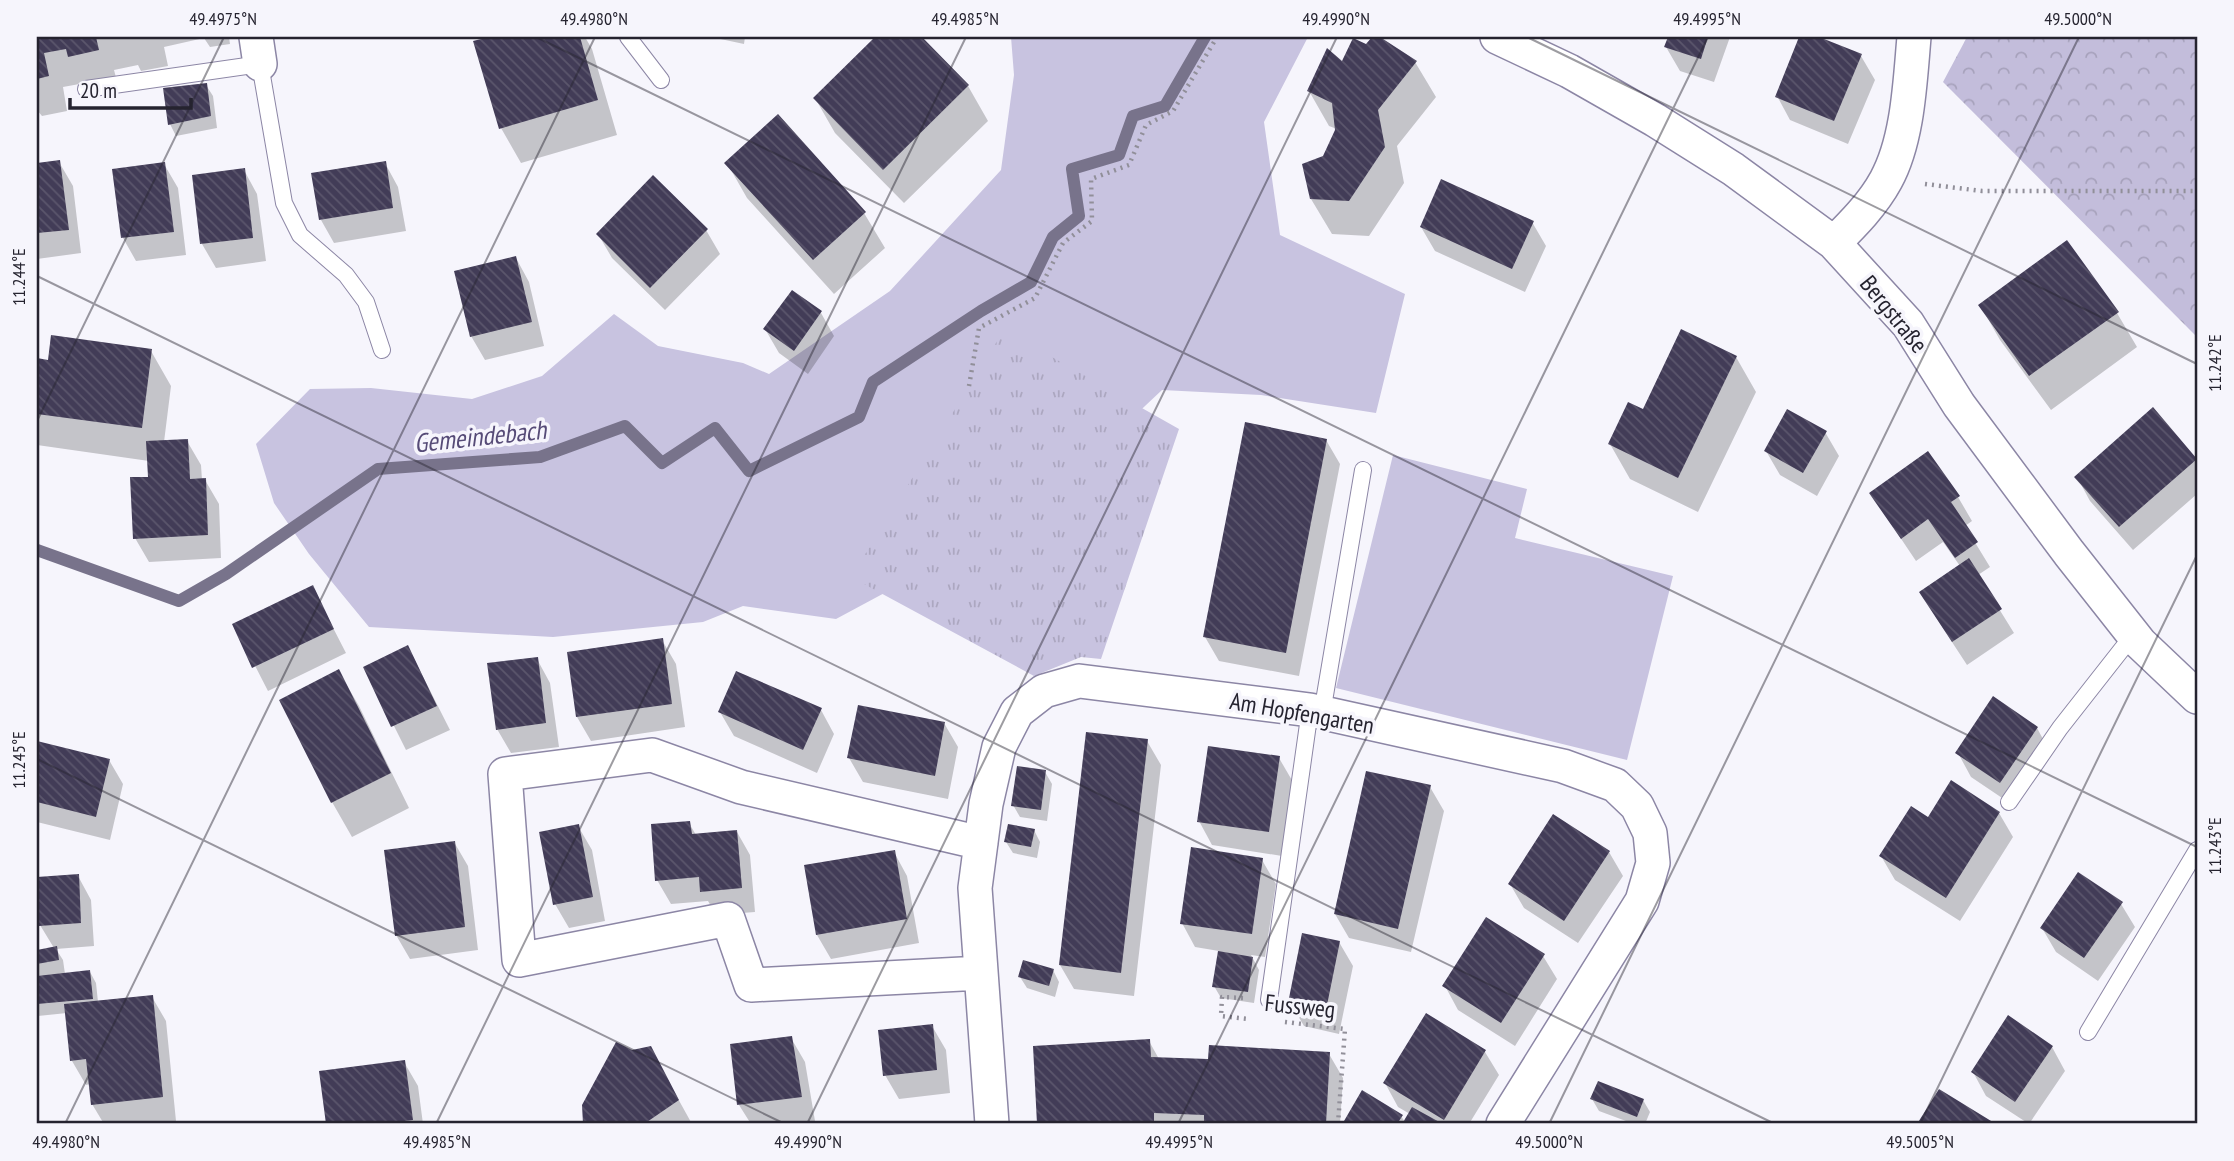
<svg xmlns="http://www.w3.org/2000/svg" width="2234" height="1161" viewBox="0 0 2234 1161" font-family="'PT Sans Narrow',sans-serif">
  <defs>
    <pattern id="forest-crowns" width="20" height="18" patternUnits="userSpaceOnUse" patternTransform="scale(1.75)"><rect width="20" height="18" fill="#c3bddb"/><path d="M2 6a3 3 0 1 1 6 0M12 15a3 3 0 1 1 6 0" fill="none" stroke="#a7a2bc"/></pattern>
    <pattern id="park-tufts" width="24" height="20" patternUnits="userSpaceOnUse" patternTransform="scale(1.75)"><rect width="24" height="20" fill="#c8c3e0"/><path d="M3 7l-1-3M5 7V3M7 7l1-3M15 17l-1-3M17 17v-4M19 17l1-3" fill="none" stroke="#aca7c0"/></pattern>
    <pattern id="building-back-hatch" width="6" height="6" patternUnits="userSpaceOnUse" patternTransform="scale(1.75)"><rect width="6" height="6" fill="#423c57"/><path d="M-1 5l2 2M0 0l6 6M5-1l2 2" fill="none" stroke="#5b566c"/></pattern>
  </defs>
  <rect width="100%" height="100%" fill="#f6f5fc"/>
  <!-- grass -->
  <path fill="#c8c3e0" d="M 1011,37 L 1308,37 L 1264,122 L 1280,235 L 1405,294 L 1376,413 L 1261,395 L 1162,390 L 1077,470 L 957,554 L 836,619 L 743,606 L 703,622 L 553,637 L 369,627 L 309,554 L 274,503 L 256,444 L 310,389 L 371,388 L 472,399 L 542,376 L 614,314 L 658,346 L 743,363 L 769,374 L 890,291 L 1001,170 L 1014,75 Z
    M 1393,455 L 1527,489 L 1515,538 L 1673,576 L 1627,760 L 1336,688 Z"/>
  <!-- forest -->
  <path fill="url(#forest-crowns)" d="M 1967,37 L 2197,37 L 2197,337 L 1943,82 Z"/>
  <!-- park -->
  <path fill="url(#park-tufts)" d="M 1004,330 L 1179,429 L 1101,659 L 1081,657 L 1034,676 L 851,577 Z"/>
  <!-- shadow -->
  <path fill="#0003" d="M 37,37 L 229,37 L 230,44 L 210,47 L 204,38 L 164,47 L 168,66 L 141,71 L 138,65 L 114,70 L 118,85 L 85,83 L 63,87 L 67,111 L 42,116 L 37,110 Z
    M 495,37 L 585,37 L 592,49 L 617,135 L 521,163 L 501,128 L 475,43 Z
    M 711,37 L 745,37 L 744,44 Z
    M 877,37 L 920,37 L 968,86 L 988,121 L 904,203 L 835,133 L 815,98 Z
    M 1374,37 L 1415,62 L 1436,97 L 1397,146 L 1404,183 L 1369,236 L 1332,234 L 1311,199 L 1324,157 L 1337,129 L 1329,126 L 1309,91 L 1367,46 Z
    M 1670,37 L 1730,37 L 1714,82 L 1680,71 L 1666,47 Z
    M 1801,37 L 1815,37 L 1861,56 L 1875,80 L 1848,144 L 1790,120 L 1777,96 Z
    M 206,85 L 213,96 L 217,128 L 176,136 L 170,124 Z
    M 59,162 L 73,186 L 81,253 L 37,259 L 37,165 Z
    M 385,163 L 398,187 L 406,231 L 334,243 L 321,220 Z
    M 727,163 L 864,213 L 885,248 L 834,294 L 747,198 Z
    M 164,164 L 178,188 L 186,255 L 136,261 L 123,238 Z
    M 244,170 L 257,194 L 266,261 L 216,268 L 202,244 L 194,177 Z
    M 1532,222 L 1546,246 L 1525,292 L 1435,251 L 1421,227 Z
    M 706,230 L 720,254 L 665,310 L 612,258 L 598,234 Z
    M 516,258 L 529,282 L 544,346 L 485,360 L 471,336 Z
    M 1980,305 L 2117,313 L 2137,347 L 2051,410 L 2000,340 Z
    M 821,313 L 834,336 L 808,374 L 779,353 L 765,329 Z
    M 151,351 L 171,386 L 164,442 L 187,441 L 201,465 L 202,480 L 205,480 L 219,504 L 221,558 L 149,562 L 135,538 L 150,478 L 149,461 L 37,445 L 37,360 L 50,362 Z
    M 1736,357 L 1756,392 L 1698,512 L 1630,479 L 1610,444 L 1644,411 Z
    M 2153,410 L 2197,461 L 2197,494 L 2133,550 L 2090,501 L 2077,477 Z
    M 1825,432 L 1839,456 L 1817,496 L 1780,475 L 1766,451 Z
    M 1326,440 L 1340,464 L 1299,676 L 1219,661 L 1205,637 Z
    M 1871,494 L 1958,497 L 1972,521 L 1965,526 L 1990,567 L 1978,575 L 2014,633 L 1967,665 L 1935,616 L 1960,566 L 1943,542 L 1916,561 Z
    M 312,587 L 346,653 L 268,691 L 234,625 Z
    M 662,640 L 676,664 L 685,727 L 591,741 L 577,717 Z
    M 408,647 L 450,730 L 406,750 L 365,668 Z
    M 537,659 L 550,683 L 559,747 L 511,753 L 497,729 Z
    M 339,672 L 359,706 L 409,808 L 352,837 L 332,802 Z
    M 821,710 L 834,734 L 817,773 L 734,736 L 720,712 Z
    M 944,723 L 958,747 L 948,799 L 863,782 L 849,758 Z
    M 2037,728 L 2050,752 L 2014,806 L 1971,777 L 1958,753 Z
    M 1147,741 L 1161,765 L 1134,996 L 1074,989 L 1060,965 Z
    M 37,742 L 109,760 L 123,784 L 110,840 L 37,822 Z
    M 1279,758 L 1293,782 L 1282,856 L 1212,845 L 1199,821 Z
    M 1045,772 L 1052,784 L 1047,821 L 1020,817 L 1013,805 Z
    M 1430,787 L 1444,811 L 1411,952 L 1349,938 L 1335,914 Z
    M 1999,813 L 2013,837 L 1960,921 L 1895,880 L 1881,856 L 1928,819 Z
    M 689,823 L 696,835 L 737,832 L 750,855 L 755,912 L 716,915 L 708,901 L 671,904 L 657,880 Z
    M 578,826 L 592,850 L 605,921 L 569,928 L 555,904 Z
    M 1034,830 L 1040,842 L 1037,858 L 1013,853 L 1006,842 Z
    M 454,842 L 468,866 L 478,950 L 410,959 L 396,935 Z
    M 894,852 L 907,876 L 919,943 L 831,959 L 817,935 L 806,867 Z
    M 1609,852 L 1623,876 L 1578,943 L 1524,908 L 1510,884 Z
    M 1262,860 L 1276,884 L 1265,957 L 1251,955 L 1259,970 L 1254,1003 L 1221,998 L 1214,986 L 1219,951 L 1195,947 L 1182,923 Z
    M 78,876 L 91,900 L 94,946 L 56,949 L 63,960 L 65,974 L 90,972 L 96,983 L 98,1002 L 152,997 L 166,1021 L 176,1121 L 143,1124 L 104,1124 L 92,1104 L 90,1084 L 86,1085 L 72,1061 L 67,1013 L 38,1016 L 37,1014 L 37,951 L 54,948 L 40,925 Z
    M 2121,904 L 2135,927 L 2098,981 L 2056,952 L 2042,928 Z
    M 1339,942 L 1353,966 L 1339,1034 L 1304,1026 L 1290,1002 Z
    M 1543,956 L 1557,979 L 1515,1046 L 1458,1010 L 1445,986 Z
    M 1053,970 L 1059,982 L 1055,997 L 1027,988 L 1020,977 Z
    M 932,1026 L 946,1050 L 950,1093 L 899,1099 L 885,1075 Z
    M 791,1038 L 805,1062 L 815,1121 L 786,1124 L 751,1124 L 739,1105 Z
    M 1149,1041 L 1159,1059 L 1210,1061 L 1329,1054 L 1343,1078 L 1340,1124 L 1039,1124 L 1035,1047 Z
    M 2052,1047 L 2065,1071 L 2029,1124 L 1986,1096 L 1973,1072 Z
    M 650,1048 L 692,1124 L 584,1124 L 583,1105 L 632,1052 Z
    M 1485,1052 L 1499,1075 L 1469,1124 L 1348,1124 L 1346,1121 L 1401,1116 L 1405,1122 L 1410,1114 L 1398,1107 L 1385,1083 Z
    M 404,1062 L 418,1086 L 423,1124 L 328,1124 L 321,1073 Z
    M 1592,1099 L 1643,1100 L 1650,1112 L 1645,1124 L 1634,1124 L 1599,1111 Z"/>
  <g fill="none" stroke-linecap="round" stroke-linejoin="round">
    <!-- stream -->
    <path stroke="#78738b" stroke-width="12" d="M 37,550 L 179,601 L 226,574 L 378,469 L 540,457 L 625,426 L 662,463 L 715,428 L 749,471 L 859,417 L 873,382 L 981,311 L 1031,282 L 1053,237 L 1079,216 L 1072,169 L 1119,155 L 1133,116 L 1165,106 L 1205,37"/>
  </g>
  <!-- building -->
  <path fill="url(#building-back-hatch)" d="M 37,37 L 96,37 L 99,50 L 68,57 L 66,49 L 44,53 L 49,76 L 37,79 Z
    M 489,37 L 580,37 L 598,100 L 499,129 L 473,41 Z
    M 875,37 L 922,37 L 969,85 L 883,170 L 813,98 Z
    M 1372,37 L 1380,37 L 1417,61 L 1378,110 L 1385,147 L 1349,201 L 1310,199 L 1302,164 L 1323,156 L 1335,130 L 1332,103 L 1307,91 L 1327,48 L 1342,61 L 1353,38 L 1366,44 Z
    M 1668,37 L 1708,37 L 1701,59 L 1664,47 Z
    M 1799,37 L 1819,37 L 1862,54 L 1834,121 L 1775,97 Z
    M 207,83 L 211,116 L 168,125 L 163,88 Z
    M 778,114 L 866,212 L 813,260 L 724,163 Z
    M 60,160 L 69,230 L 37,233 L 37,163 Z
    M 386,161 L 393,208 L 319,220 L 311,173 Z
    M 165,162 L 174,232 L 121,238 L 112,169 Z
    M 245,168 L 253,238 L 200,244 L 192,175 Z
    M 653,175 L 708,229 L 650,288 L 596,234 Z
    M 1441,179 L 1534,221 L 1512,269 L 1420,227 Z
    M 2067,240 L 2119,312 L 2029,376 L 1978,305 Z
    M 516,256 L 532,322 L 470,337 L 454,271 Z
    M 792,290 L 822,311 L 794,351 L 763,329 Z
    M 1681,329 L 1737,356 L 1678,478 L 1608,444 L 1628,402 L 1643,409 Z
    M 51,335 L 152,349 L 142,428 L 37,414 L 37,358 L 48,360 Z
    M 2153,407 L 2197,459 L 2119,527 L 2074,477 Z
    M 1787,409 L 1827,431 L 1803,473 L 1764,451 Z
    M 1245,422 L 1327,439 L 1286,653 L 1203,637 Z
    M 188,439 L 190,479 L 206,478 L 208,535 L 133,539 L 130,477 L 148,477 L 146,441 Z
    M 1928,451 L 1960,496 L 1951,502 L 1978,542 L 1955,558 L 1928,519 L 1901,539 L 1869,493 Z
    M 1969,558 L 2002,609 L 1952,642 L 1919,592 Z
    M 313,585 L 334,629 L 252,668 L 232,624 Z
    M 663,638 L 672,704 L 576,717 L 567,652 Z
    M 408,645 L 437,706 L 391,727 L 363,667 Z
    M 538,657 L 546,723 L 496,730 L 487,663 Z
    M 339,669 L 391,773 L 331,803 L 279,700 Z
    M 736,671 L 822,708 L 803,750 L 718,712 Z
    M 1993,696 L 2038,727 L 2000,783 L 1955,753 Z
    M 858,705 L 945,722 L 935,776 L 847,758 Z
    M 1086,732 L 1148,739 L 1121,973 L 1059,965 Z
    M 37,741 L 110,759 L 96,817 L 37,802 Z
    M 1208,746 L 1280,756 L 1269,832 L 1197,822 Z
    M 1017,766 L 1046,770 L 1041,810 L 1011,806 Z
    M 1366,771 L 1431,785 L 1398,929 L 1334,914 Z
    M 1951,780 L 2000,812 L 1946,898 L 1879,856 L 1911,806 L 1928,817 Z
    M 1553,814 L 1610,851 L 1564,921 L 1508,884 Z
    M 690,821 L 692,834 L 737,830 L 742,888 L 700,892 L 699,877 L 655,881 L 651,824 Z
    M 579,824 L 593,897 L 553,905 L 539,832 Z
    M 1008,824 L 1035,829 L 1031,847 L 1004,842 Z
    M 455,841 L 465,927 L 395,936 L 384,850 Z
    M 1191,847 L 1263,858 L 1252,934 L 1180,924 Z
    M 895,850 L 907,919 L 816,935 L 804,865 Z
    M 2078,872 L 2123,902 L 2084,958 L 2040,928 Z
    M 79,874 L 81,923 L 39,926 L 37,877 Z
    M 1486,917 L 1545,954 L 1501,1023 L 1442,986 Z
    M 1302,933 L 1340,941 L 1326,1010 L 1288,1003 Z
    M 57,946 L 59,960 L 37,964 L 37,950 Z
    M 1218,951 L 1253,957 L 1248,992 L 1212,987 Z
    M 1023,960 L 1054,969 L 1049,986 L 1018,977 Z
    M 90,970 L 93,999 L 37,1004 L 37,976 Z
    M 153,995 L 163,1097 L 91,1105 L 86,1059 L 70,1061 L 64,1004 Z
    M 1426,1013 L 1486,1050 L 1444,1120 L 1383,1083 Z
    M 2008,1015 L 2053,1046 L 2015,1102 L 1971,1072 Z
    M 933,1024 L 937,1070 L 883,1076 L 878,1030 Z
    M 792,1036 L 802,1097 L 737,1105 L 730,1044 Z
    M 1150,1039 L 1151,1057 L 1208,1059 L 1209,1045 L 1330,1052 L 1326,1124 L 1204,1124 L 1204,1115 L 1154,1113 L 1154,1124 L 1037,1124 L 1033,1046 Z
    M 616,1042 L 632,1050 L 651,1046 L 679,1100 L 644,1124 L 583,1124 L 582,1105 Z
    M 405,1060 L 413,1120 L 380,1124 L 326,1124 L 319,1071 Z
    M 1598,1081 L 1644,1099 L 1637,1117 L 1590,1099 Z
    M 1939,1089 L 1996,1124 L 1917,1124 Z
    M 1362,1090 L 1403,1115 L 1397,1124 L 1350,1124 L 1344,1121 Z
    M 1412,1107 L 1443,1124 L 1402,1124 Z"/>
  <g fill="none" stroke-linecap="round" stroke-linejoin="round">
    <!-- service casing -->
    <g stroke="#8c86a5" stroke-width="18">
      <path id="service" d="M 628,37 L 661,80
        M 86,89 L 260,64 L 284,203 L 300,235 L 346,275 L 366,302 L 382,350
        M 1322,713 L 1363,470
        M 2009,802 L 2060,728 L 2133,635
        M 1269,1000 L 1310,710
        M 2088,1032 L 2197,850"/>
    </g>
    <!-- minor casing -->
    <g stroke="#8c86a5" stroke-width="36">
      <path id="minor" d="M 256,37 L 260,64
        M 1497,37 L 1569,71 L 1655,120 L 1733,169 L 1834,243 L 1908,324 L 1959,405 L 2069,553 L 2140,643 L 2197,697
        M 1834,243 C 1853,224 1873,204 1886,180 C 1908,140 1910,82 1914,37
        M 981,843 L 741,787 L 652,755 L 505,774 L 519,960 L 728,919 L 751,985 L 981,973
        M 992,1124 L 975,888 L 986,804 L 999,747 L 1017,712 L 1044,691 L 1079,681 L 1310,710 L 1563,766 L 1615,785 L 1637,806 L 1650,833 L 1653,863 L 1642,901 L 1503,1124"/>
    </g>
    <!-- path -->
    <path stroke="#918f99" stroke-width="4.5" stroke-dasharray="2 5" stroke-linecap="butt" d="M 1925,184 L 1982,191 L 2197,191
      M 969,386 L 979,328 L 1035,298 L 1063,243 L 1092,221 L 1091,179 L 1129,165 L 1146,125 L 1173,111 L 1217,37
      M 1243,998 L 1222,997 L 1221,1016 L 1248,1019
      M 1285,1022 L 1345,1029 L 1338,1124"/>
    <!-- service -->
    <use href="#service" stroke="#fff" stroke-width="16"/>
    <!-- minor -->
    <use href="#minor" stroke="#fff" stroke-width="33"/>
  </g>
  <!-- ticks -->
  <path fill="none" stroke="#25232f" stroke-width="2" stroke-opacity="0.45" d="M 536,37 L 2197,847M 1527,37 L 2197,364M 37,276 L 1775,1124M 37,421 L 224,37M 37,759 L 785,1124M 65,1124 L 595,37M 436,1124 L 966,37M 807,1124 L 1337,37M 1178,1124 L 1708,37M 1549,1124 L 2079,37M 1920,1124 L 2197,555"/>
  <g text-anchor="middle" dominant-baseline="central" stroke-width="7" stroke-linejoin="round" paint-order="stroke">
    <!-- street labels -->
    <g font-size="24" fill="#25232f" stroke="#f6f5fc">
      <text transform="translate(1894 314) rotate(51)">Bergstraße</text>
      <text transform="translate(1302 713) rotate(10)">Am Hopfengarten</text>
      <text transform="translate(1300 1006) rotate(6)">Fussweg</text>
    </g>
    <!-- water labels -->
    <g font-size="26" font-style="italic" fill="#564b77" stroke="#f6f5fc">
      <text transform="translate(480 436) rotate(-6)">Gemeindebach</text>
    </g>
  </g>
  <!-- border -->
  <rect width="2234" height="1161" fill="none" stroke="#f6f5fc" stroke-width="77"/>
  <!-- scale -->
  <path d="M70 98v10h121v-10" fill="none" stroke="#25232f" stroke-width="3.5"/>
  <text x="80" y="98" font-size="21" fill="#25232f" stroke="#f6f5fc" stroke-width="5" paint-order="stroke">20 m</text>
  <rect x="38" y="38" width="2158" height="1084" fill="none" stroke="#25232f" stroke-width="2.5"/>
  <g font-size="18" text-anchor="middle" fill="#25232f">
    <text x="223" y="25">49.4975°N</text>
    <text x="594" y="25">49.4980°N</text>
    <text x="965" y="25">49.4985°N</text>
    <text x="1336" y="25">49.4990°N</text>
    <text x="1707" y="25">49.4995°N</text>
    <text x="2078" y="25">49.5000°N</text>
    <text transform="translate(19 277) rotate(-90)" y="6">11.244°E</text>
    <text transform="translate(2215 363) rotate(-90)" y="6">11.242°E</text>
    <text transform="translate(19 760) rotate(-90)" y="6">11.245°E</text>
    <text transform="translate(2215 846) rotate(-90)" y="6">11.243°E</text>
    <text x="66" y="1148">49.4980°N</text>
    <text x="437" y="1148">49.4985°N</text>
    <text x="808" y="1148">49.4990°N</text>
    <text x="1179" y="1148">49.4995°N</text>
    <text x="1549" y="1148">49.5000°N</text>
    <text x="1920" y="1148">49.5005°N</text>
  </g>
</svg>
